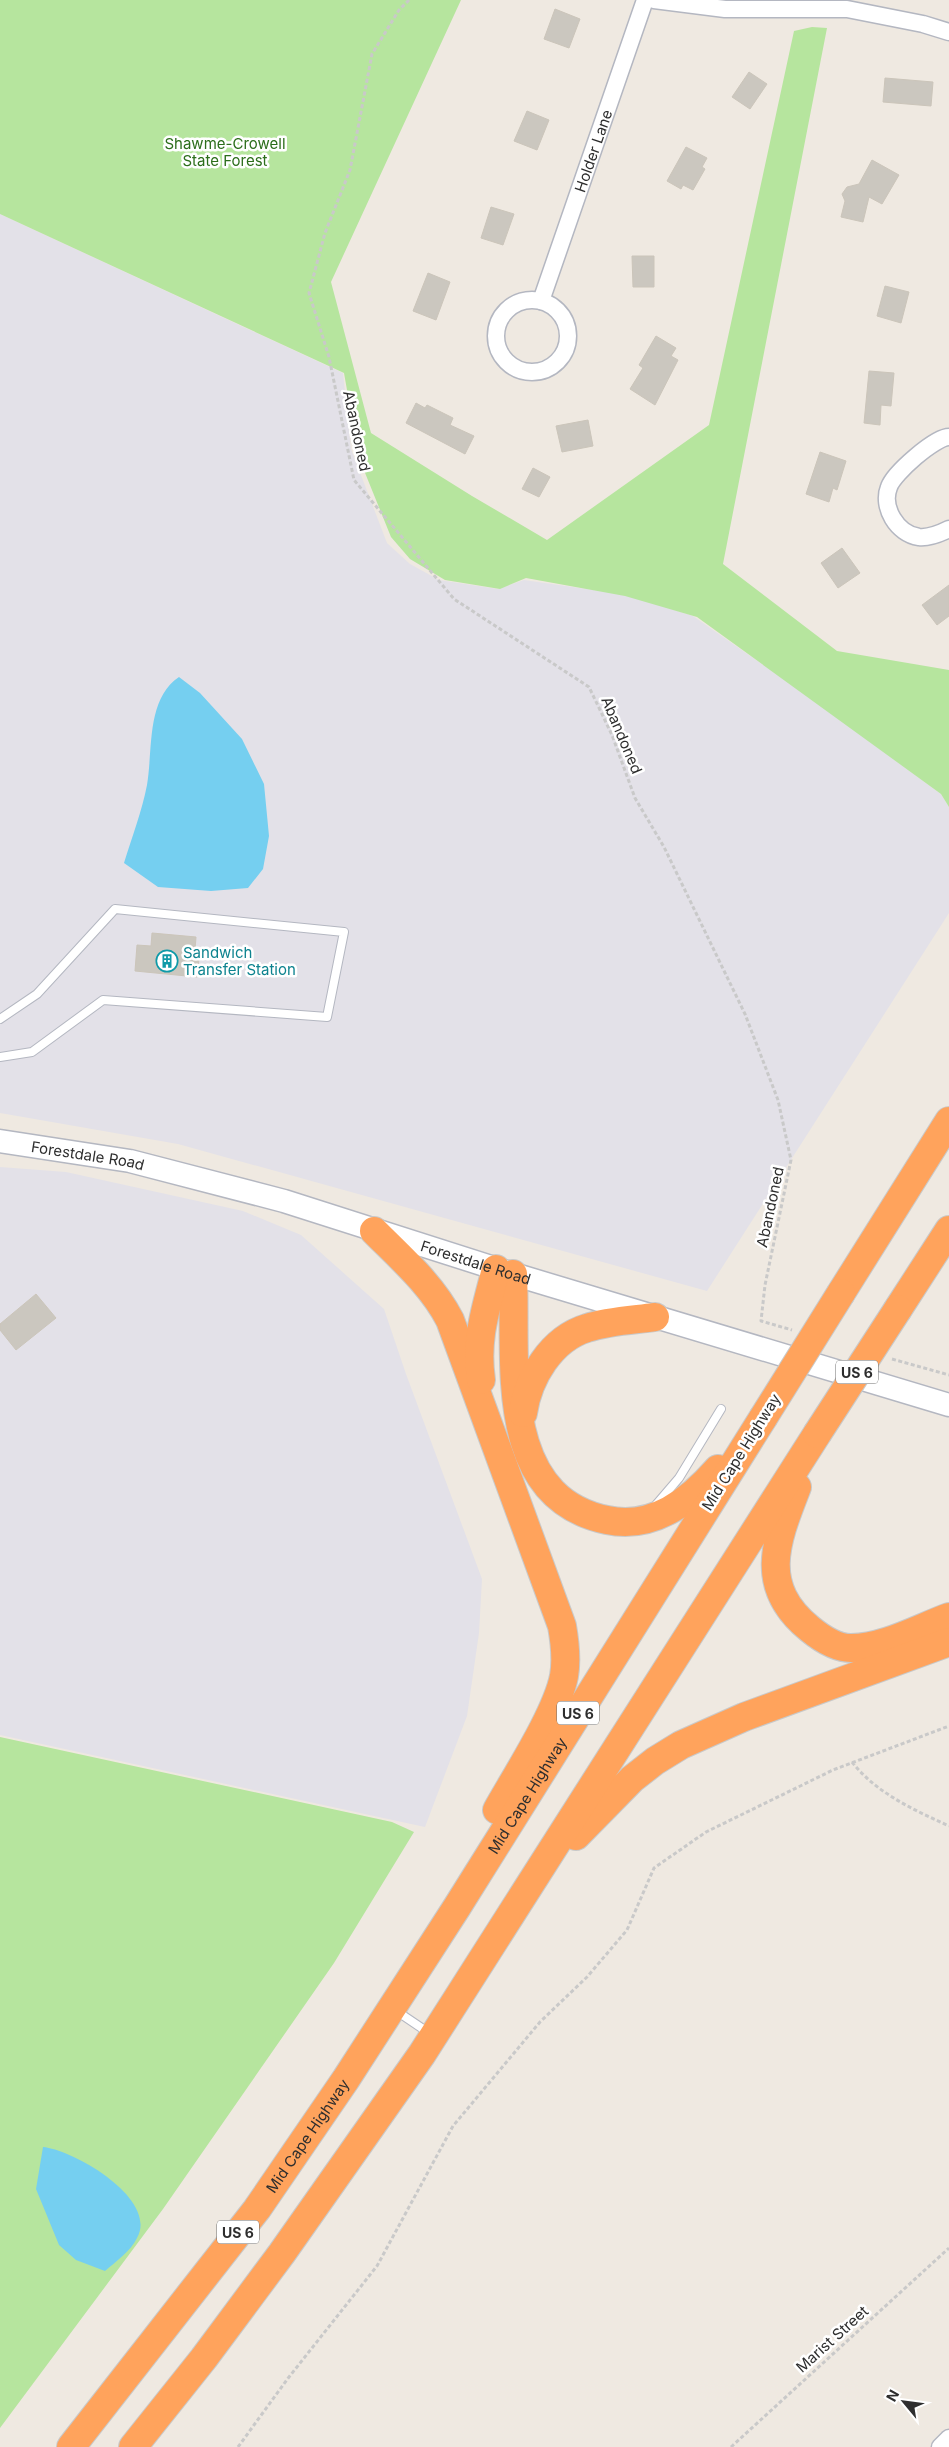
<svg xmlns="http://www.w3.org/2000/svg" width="949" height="2447" viewBox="0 0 949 2447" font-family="Inter,sans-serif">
  <rect width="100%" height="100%" fill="#efe9e1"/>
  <!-- industrial -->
  <path fill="#e3e1e8" d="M 0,214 L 343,373 L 351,449 L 387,543 L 410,564 L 439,580 L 498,589 L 524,580 L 628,595 L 693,616 L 805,694 L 941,794 L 949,807 L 949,913 L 707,1291 L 178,1144 L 0,1113 Z
    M 0,1167 L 66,1172 L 243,1211 L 301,1235 L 384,1309 L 406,1374 L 482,1579 L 479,1633 L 467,1716 L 425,1827 L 0,1735 Z"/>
  <!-- green -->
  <path fill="#b6e59e" d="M 0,0 L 461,0 L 331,282 L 371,433 L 472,496 L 547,540 L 709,425 L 794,31 L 812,27 L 827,28 L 723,564 L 837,651 L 949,670 L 949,807 L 941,794 L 697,617 L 625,596 L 526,578 L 500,589 L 445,580 L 410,559 L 391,537 L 359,458 L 344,373 L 0,214 Z
    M 0,1737 L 392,1822 L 414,1832 L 334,1963 L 163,2209 L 0,2428 Z"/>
  <!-- water -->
  <path fill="#75cff0" d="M 179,677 L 200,693 L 242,739 L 264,784 L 269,836 L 263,869 L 248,888 L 211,891 L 158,887 L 124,863 C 132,837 142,811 147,785 C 153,750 146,699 179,677 Z
    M 43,2147 C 74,2150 159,2199 137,2238 C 131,2251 115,2262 105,2271 L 76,2260 L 59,2245 L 36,2189 Z"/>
  <!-- building -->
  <path fill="#cbc7bf" stroke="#cbc5ba" d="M 555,9 L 580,19 L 569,48 L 544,39 Z
    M 749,72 L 767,84 L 750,109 L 732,97 Z
    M 885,78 L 933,82 L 931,106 L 883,102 Z
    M 527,111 L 549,120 L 537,150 L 514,141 Z
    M 686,147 L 707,158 L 702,167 L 705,169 L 693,190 L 683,185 L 681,189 L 667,181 Z
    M 872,160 L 899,175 L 882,204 L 869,197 L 863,222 L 841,217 L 845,201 L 842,194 L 847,187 L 859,184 Z
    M 491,207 L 514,214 L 503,245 L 481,238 Z
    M 632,256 L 654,256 L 654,287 L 633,287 Z
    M 428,273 L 450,282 L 436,320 L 413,311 Z
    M 885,286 L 909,292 L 901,323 L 877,316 Z
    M 656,336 L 676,348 L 671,356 L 678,360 L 655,405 L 630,389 L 643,368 L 639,365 Z
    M 869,371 L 894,373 L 891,406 L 881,405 L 880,425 L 864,423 Z
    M 416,403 L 425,408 L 427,405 L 453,418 L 450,425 L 474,436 L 465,454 L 406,423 Z
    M 588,420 L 593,446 L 562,452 L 556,426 Z
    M 820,452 L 846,461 L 837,490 L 833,488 L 829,502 L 806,494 Z
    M 533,468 L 550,477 L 539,497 L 522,489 Z
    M 842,548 L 860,573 L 838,588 L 821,563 Z
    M 949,585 L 949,616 L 937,625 L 922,605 Z
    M 152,933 L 196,937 L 195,950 L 200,950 L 197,977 L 135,971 L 137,945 L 151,946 Z
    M 36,1294 L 56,1318 L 16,1350 L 0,1330 L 0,1324 Z"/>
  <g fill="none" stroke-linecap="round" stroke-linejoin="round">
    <!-- service casing -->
    <g stroke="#b4b7c1" stroke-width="10">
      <path id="service" d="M 0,1019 L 37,994 L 115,909 L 344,932 L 327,1017 L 103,1000 L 32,1052 L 0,1057
        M 655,1506 L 679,1478 L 721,1409
        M 395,2010 L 429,2033"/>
    </g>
    <!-- minor casing -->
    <g stroke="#b4b7c1" stroke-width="19">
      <g id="minor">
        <path d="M 654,0 L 725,9 L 847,9 L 923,24 L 949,32"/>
        <circle cx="532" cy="336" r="36"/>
        <path id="s1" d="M 541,301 L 645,0"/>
        <path d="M 949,437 C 935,437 894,473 889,487 C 881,507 897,534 919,537 C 929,538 941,533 949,529"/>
        <path d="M 940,2447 L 949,2438"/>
      </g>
    </g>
    <!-- secondary casing -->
    <g stroke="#b4b7c1" stroke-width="25">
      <g id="secondary">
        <path id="s2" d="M 0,1141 L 130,1161 L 284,1201 L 513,1274 L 949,1405"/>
      </g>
    </g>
    <!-- motorway casing -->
    <g stroke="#c9c9c9" stroke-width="30">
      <g id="motorway">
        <path d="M 374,1231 C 402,1259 432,1285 450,1320 L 562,1626 C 565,1643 567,1659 564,1676 C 557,1713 516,1776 497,1810"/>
        <path d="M 513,1274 C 517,1359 495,1497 607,1520 C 653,1530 690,1501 718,1469"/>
        <path d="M 841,1293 L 949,1121"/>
        <path d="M 898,1309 L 949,1230"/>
        <path d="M 481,1380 C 475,1338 486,1309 496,1269"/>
        <path d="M 523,1413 C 528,1378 551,1339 587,1328 C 608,1321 632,1320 655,1317"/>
        <path d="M 797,1487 C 776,1541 757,1586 810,1629 C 821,1638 836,1648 851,1648 C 884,1648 919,1628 949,1617"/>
        <path d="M 576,1836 L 632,1779 L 655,1761 L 681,1745 L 744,1717 L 949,1642"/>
        <path id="s3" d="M 71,2447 L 257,2209 L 346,2079 L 457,1907 L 763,1418"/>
        <path d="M 133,2447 L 204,2358 L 282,2253 L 422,2054 L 817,1434"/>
      </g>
    </g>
    <!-- path -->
    <path stroke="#c9c9c9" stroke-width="3" stroke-dasharray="4 2.5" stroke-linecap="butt" d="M 409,0 L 399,10 L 372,54 L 350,170 L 325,233 L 309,293 L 329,357 L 354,480 L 454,599 L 589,687 L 612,735 L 635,798 L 664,847 L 745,1014 L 778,1100 L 791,1160 L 765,1285 L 761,1321 L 792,1330
      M 892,1359 L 949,1375
      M 852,1762 C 876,1793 914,1810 949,1826
      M 238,2447 L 289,2377 L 377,2266 L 453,2126 L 540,2022 L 587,1977 L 627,1930 L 654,1868 L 706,1832 L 833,1770 L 949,1726
      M 731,2447 L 949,2248"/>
    <!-- service -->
    <use href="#service" stroke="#fff" stroke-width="8"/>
    <!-- minor -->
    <use href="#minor" stroke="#fff" stroke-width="16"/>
    <!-- secondary -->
    <use href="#secondary" stroke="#fff" stroke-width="22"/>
    <!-- motorway -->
    <use href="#motorway" stroke="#ffa35c" stroke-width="28"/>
    <!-- motorway-bridge casing -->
    <g stroke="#c9c9c9" stroke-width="30" stroke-linecap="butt">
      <path id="motorway-bridge" d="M 763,1418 L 841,1293
        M 817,1434 L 898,1309"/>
    </g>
    <!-- motorway-bridge -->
    <use href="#motorway-bridge" stroke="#ffa35c" stroke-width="28"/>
  </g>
  <!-- icons -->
  <defs>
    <g id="building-ring" transform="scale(1.125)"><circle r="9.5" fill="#fff" stroke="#0f9aa8" stroke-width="1.5"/><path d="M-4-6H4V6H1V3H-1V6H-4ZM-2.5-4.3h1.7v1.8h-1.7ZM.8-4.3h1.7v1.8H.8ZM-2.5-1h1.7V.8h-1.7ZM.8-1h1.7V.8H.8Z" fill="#0f9aa8"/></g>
  </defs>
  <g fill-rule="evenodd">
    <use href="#building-ring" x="167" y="961"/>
  </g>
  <g text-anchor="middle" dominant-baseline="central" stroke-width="5" stroke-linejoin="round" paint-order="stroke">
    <!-- shield labels -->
    <g fill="#fff" stroke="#6d6d6d" stroke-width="1">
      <rect x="836" y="1360.5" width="42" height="23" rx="4"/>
      <rect x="557" y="1701.5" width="42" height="23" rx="4"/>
      <rect x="217" y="2220.5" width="42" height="23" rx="4"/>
    </g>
    <g font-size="14" font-weight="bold" fill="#2e2e2e">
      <text x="857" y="1372">US 6</text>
      <text x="578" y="1713">US 6</text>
      <text x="238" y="2232">US 6</text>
    </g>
    <!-- park labels -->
    <g font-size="15" fill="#2c6e1b" stroke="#fff">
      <text x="225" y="143">Shawme-Crowell<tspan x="225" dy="17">State Forest</tspan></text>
    </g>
    <!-- street labels -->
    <g font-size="15" fill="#2e2e2e" stroke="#fff">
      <text stroke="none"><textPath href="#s1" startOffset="159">Holder Lane</textPath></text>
      <text transform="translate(357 431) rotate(78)">Abandoned</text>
      <text transform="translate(622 735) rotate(67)">Abandoned</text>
      <text stroke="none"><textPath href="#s2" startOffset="89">Forestdale Road</textPath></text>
      <text transform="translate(770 1207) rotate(-78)">Abandoned</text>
      <text stroke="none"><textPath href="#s2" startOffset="492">Forestdale Road</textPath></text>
      <text transform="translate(741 1452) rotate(-58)">Mid Cape Highway</text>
      <text stroke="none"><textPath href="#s3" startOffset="796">Mid Cape Highway</textPath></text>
      <text stroke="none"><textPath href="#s3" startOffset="391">Mid Cape Highway</textPath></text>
      <text transform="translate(832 2339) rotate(-42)">Marist Street</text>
    </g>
    <!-- culture labels -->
    <g font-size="15" fill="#0d838f" stroke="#fff" text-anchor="start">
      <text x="183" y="952">Sandwich<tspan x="183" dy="17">Transfer Station</tspan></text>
    </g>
  </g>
  <!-- north arrow -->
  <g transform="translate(904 2402) rotate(299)" stroke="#ffffff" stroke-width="4" paint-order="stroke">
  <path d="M0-4L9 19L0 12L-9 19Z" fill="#2e2e2e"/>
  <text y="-8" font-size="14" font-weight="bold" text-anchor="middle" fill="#2e2e2e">N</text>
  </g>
</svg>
